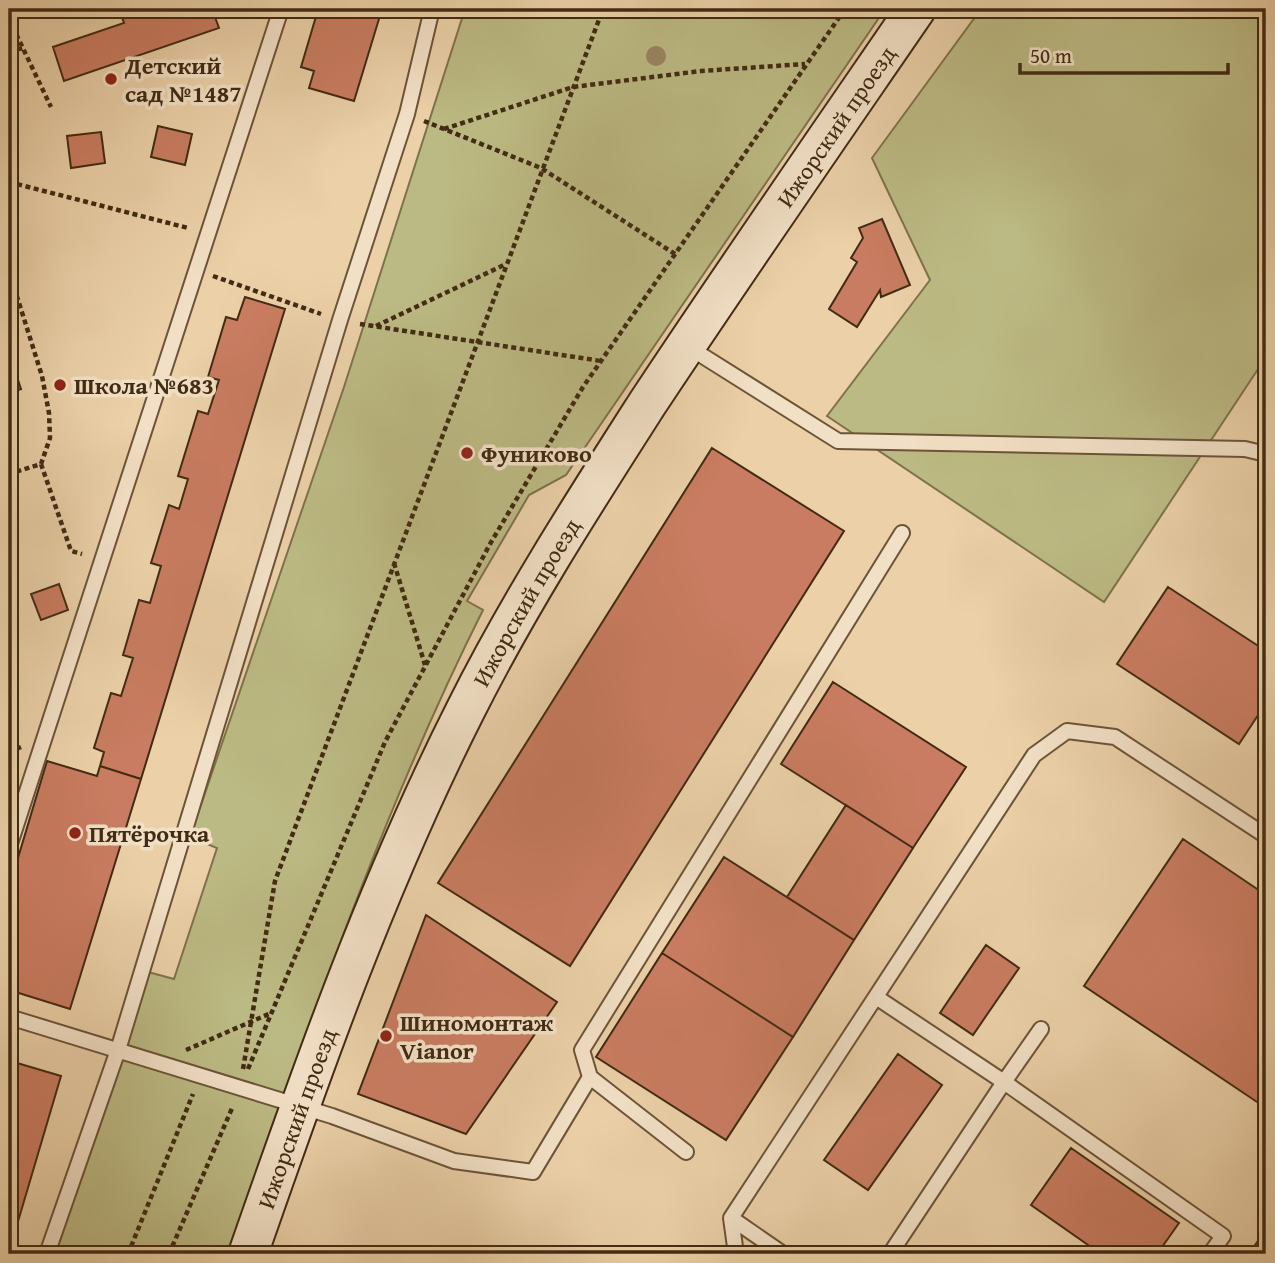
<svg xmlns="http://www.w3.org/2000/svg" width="1275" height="1263" viewBox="0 0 1275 1263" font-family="'Gentium Book Plus',serif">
  <rect width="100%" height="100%" fill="#ebd0a8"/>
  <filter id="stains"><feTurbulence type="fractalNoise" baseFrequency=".00286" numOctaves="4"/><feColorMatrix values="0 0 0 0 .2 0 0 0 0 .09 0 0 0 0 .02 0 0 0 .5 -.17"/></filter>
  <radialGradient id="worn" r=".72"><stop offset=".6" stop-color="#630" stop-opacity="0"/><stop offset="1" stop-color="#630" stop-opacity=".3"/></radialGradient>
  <!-- green -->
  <path fill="#bcba84" stroke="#7e724c" stroke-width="2" d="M 465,9 L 885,9 L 566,475 L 529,495 L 467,601 L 483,610 C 379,817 306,1036 229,1254 L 53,1254 L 148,972 L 174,979 L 217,848 L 190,837 L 344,387 Z
    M 981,9 L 1266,9 L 1266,357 L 1104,602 L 827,416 L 930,280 L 872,158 Z"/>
  <!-- building -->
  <path fill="#c97c61" stroke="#412b13" stroke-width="2" d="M 119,9 L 152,9 L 153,13 L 165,9 L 212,9 L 219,28 L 64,81 L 53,47 L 124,23 Z
    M 332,9 L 382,9 L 354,101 L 309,88 L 314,71 L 301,67 L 317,13 L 329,17 Z
    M 158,126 L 192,134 L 185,165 L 151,157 Z
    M 101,132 L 105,163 L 71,168 L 67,136 Z
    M 882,219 L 910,285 L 881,297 L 880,290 L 857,327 L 829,309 L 857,262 L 851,258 L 863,238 L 859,228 Z
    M 245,297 L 285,309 L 141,779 L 100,766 L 104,752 L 94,748 L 111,693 L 121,696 L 133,658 L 123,655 L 139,600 L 150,603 L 161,566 L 151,563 L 169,505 L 179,509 L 188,479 L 178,476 L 198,411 L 208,414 L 219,380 L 208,377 L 226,317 L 237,320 Z
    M 9,352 L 21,389 L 9,393 Z
    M 712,448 L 844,531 L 570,966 L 438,883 Z
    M 59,584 L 68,610 L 41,620 L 31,594 Z
    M 1168,587 L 1266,651 L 1266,703 L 1239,744 L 1117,664 Z
    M 833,682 L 966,767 L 913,848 L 781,764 Z
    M 47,761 L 97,776 L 100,766 L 141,779 L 70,1009 L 9,990 L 9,888 Z
    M 846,805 L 913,848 L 854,940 L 787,897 Z
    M 1183,839 L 1266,895 L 1266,1108 L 1084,986 Z
    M 724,857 L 854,940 L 793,1037 L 662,953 Z
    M 426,915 L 557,1002 L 466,1134 L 358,1094 Z
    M 986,945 L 1019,968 L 973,1035 L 940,1013 Z
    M 662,953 L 793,1037 L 726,1140 L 596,1057 Z
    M 898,1054 L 942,1085 L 868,1190 L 824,1160 Z
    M 17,1063 L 61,1076 L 9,1252 L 9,1088 Z
    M 1071,1148 L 1179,1223 L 1157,1254 L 1101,1254 L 1031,1205 Z
    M 1266,1229 L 1266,1254 L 1249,1254 Z"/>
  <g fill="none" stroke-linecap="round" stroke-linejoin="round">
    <!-- lane casing -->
    <g stroke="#6c5438" stroke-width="18">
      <path id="lane" d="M 687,346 L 838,441 L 1245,449 L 1266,454
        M 9,847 L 281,9
        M 876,997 L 1004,1082 L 890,1254
        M 9,1017 L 332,1116 L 454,1161 L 533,1172 L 590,1077 L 686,1152
        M 1041,1029 L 1004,1082 L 1223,1236 L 1210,1254
        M 590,1077 L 582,1050 L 902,533
        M 731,1218 L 736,1254
        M 47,1254 L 118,1050 L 340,320 L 407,114 L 432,9
        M 783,1254 L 731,1218 L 1034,755 L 1067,731 L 1115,737 L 1266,836"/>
    </g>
    <!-- secondary casing -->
    <g stroke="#412b13" stroke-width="42">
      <g id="secondary">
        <path id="s1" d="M 248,1254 C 312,1070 377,885 465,711 C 518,605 583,504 647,404 C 735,271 826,140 916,9"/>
      </g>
    </g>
    <!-- path -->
    <path stroke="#412b13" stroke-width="4.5" stroke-dasharray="5 3.5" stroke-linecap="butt" d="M 9,19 L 51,107
      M 9,51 L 24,48
      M 424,121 L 541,168 L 675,254
      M 444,129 L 573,87 L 701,71 L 805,64
      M 9,182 L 188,228
      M 9,271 L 42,376 L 49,413 L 50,438 L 41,464 L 9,474
      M 213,276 L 321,314
      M 360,324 L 601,361
      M 376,326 L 506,264
      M 41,464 L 71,551 L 82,554
      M 394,563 L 425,665
      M 9,752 L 21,747
      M 186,1050 L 271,1013
      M 243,1069 L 275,881 L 603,9
      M 248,1069 L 385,742 L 490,544 L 583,387 L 845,9
      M 128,1254 L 193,1094
      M 169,1254 L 233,1106"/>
    <!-- lane -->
    <use href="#lane" stroke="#f2e0c6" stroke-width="14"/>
    <!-- secondary -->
    <use href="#secondary" stroke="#f2e0c6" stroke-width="38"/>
  </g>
  <!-- trees -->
  <circle fill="#9b8563" cx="656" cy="56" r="10"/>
  <!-- markers -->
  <g fill="#8f2418" stroke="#f2e0c6" stroke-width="2.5">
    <circle cx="111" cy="79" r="7"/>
    <circle cx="60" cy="385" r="7"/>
    <circle cx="467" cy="453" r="7"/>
    <circle cx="75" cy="833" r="7"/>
    <circle cx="386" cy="1036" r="7"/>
  </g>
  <g text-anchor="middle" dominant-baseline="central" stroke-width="7" stroke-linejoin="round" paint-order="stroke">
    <!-- poi labels -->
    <g font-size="24" font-weight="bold" fill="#412b13" stroke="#f2e0c6" text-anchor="start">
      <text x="125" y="65">Детский<tspan x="125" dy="28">сад №1487</tspan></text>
      <text x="74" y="385">Школа №683</text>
      <text x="481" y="453">Фуниково</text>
      <text x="89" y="833">Пятёрочка</text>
      <text x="400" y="1022">Шиномонтаж<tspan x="400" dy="28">Vianor</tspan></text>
    </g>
    <!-- street labels -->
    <g font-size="24" fill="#412b13" stroke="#f2e0c6">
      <text stroke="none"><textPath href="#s1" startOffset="1278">Ижорский проезд</textPath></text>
      <text stroke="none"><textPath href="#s1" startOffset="710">Ижорский проезд</textPath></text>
      <text stroke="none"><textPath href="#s1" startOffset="144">Ижорский проезд</textPath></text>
    </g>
  </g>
  <!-- margin -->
  <rect width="1275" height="1263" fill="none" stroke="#ebd0a8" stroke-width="35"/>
  <rect x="10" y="10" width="1254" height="1242" fill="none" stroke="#412b13" stroke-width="3.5"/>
  <rect x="18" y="18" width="1240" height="1228" fill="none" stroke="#412b13" stroke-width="2"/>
  <!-- scale -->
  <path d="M1020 63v10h208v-10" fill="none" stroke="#412b13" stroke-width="3.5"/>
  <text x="1030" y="63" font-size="21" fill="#412b13" stroke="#f2e0c6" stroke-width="5" paint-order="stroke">50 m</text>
  <rect width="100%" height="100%" filter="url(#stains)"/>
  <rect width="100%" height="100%" fill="url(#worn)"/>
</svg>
